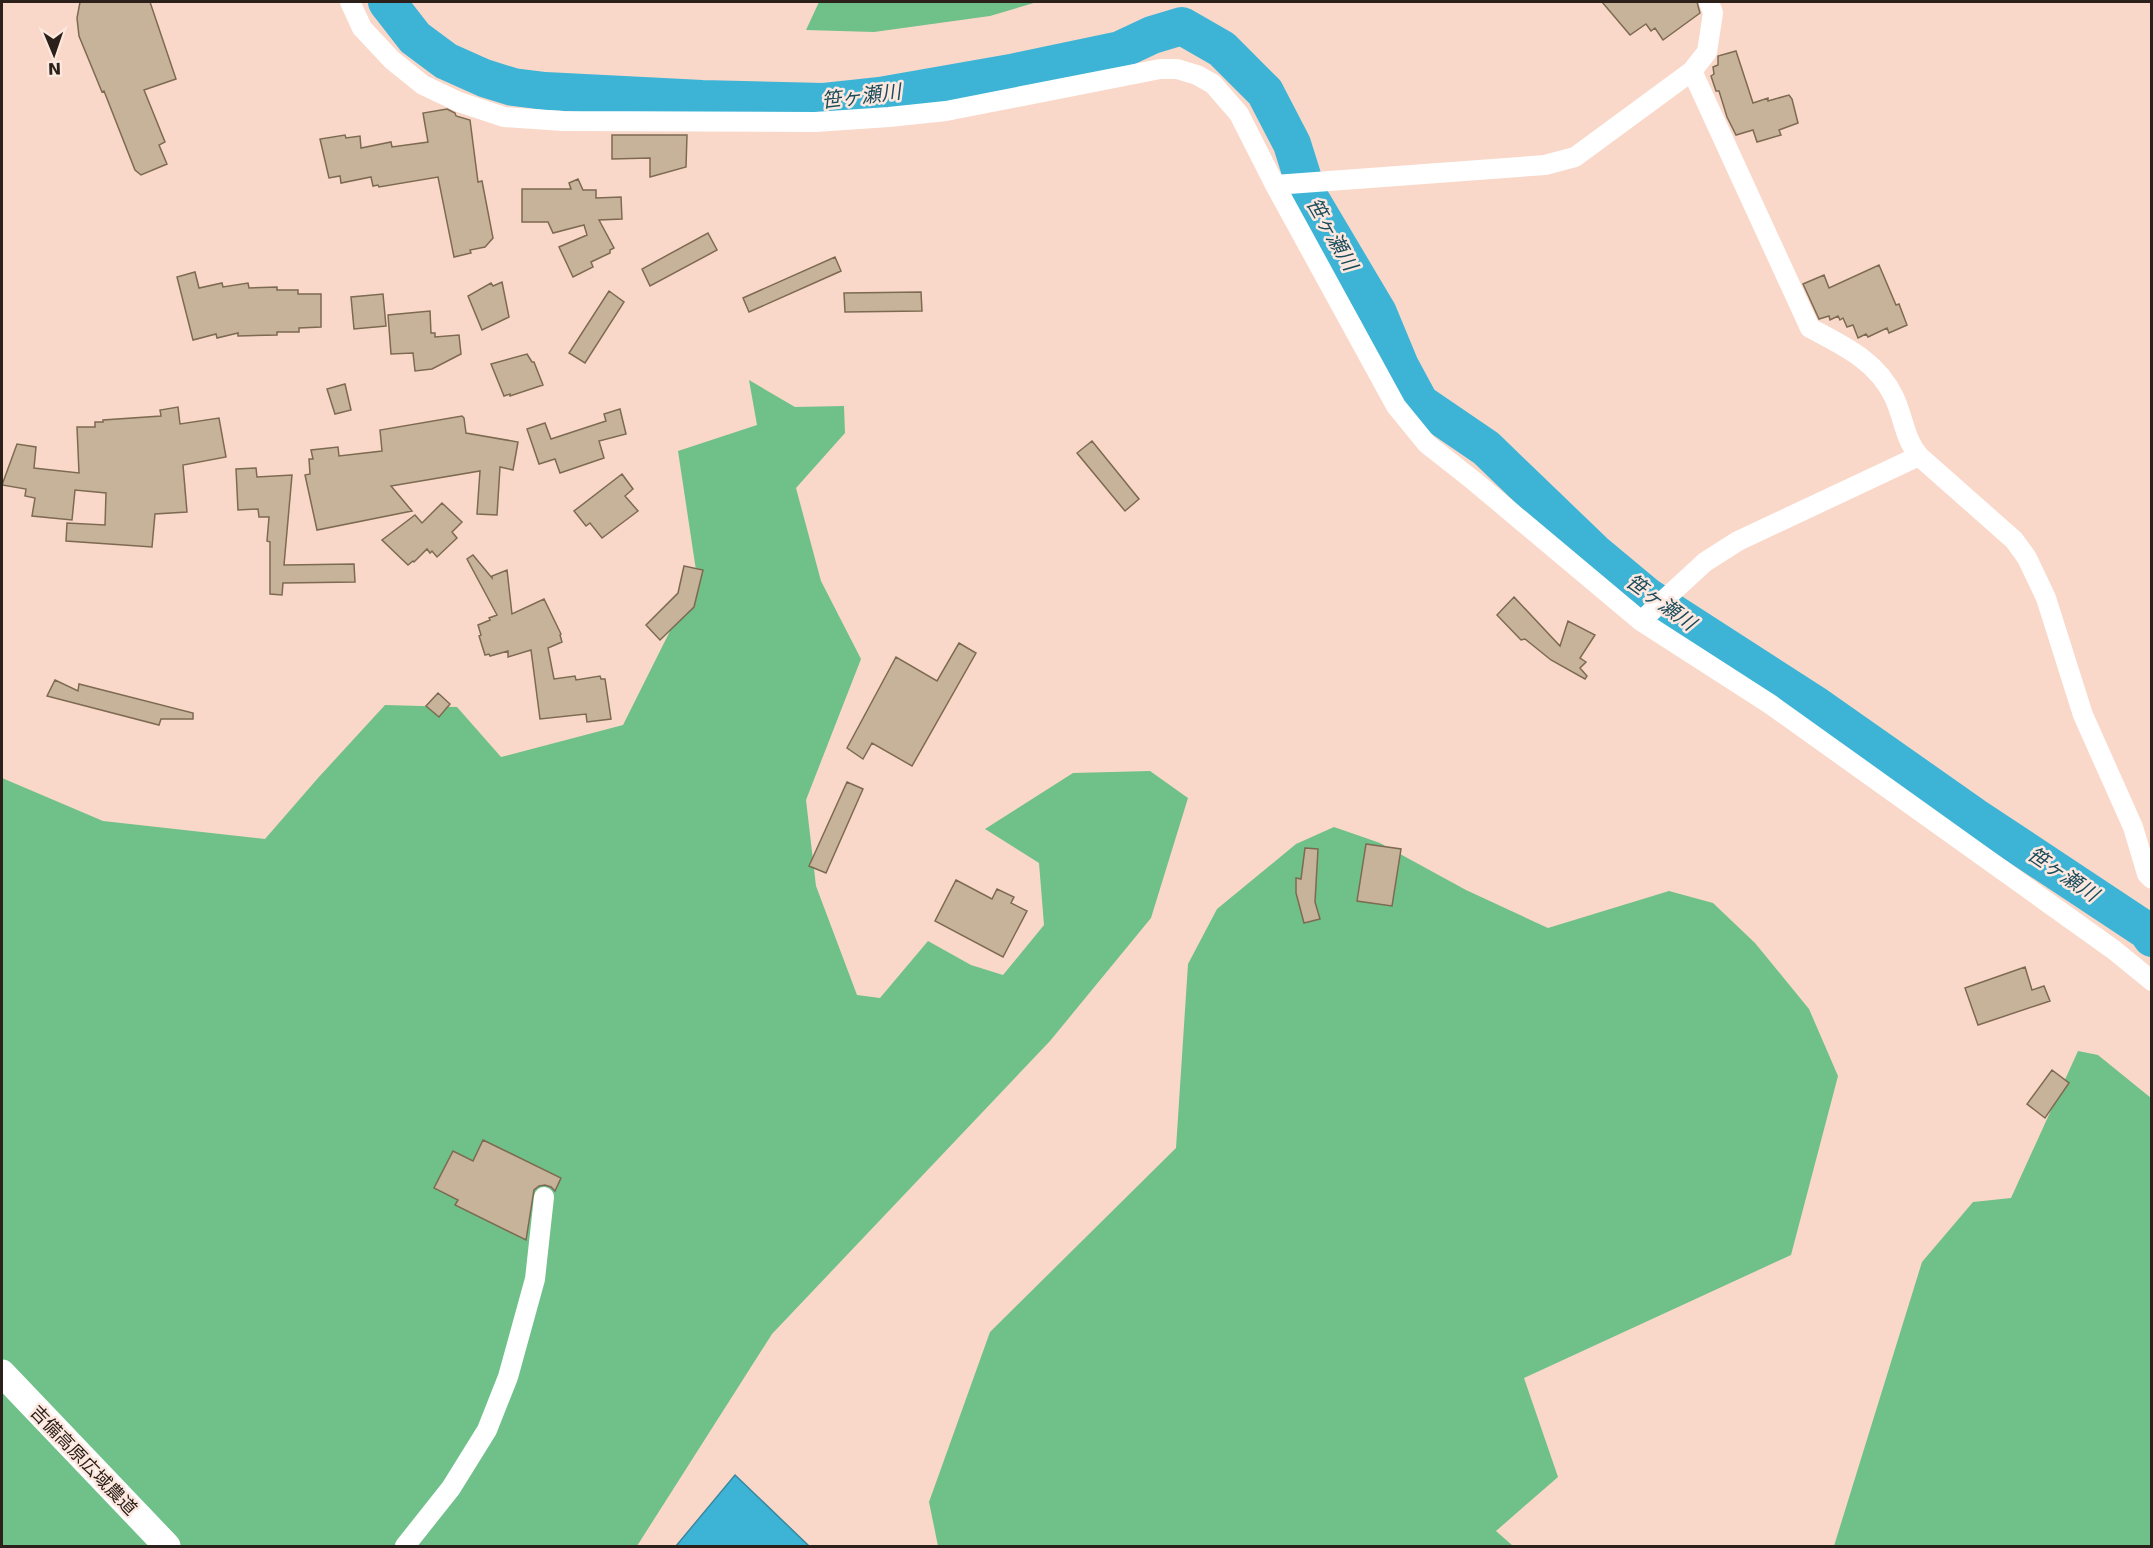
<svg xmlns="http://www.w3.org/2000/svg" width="2153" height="1548" viewBox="0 0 2153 1548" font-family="'DejaVu Sans','Noto Sans JP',sans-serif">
  <rect width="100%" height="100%" fill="#fad8c9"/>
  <!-- forest -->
  <path fill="#6fc089" d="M 819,2 L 1037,2 L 990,16 L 874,32 L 806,30 Z
    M 749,380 L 795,407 L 844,406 L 845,433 L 796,488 L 821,581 L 861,659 L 806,800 L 816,886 L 857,995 L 880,998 L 928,941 L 971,965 L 1003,975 L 1044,925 L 1039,863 L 985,829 L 1073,773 L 1150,771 L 1188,798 L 1151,918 L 1050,1041 L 772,1334 L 637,1546 L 2,1546 L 2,778 L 103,821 L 265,839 L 318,778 L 385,705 L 457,707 L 501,757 L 623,725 L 697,577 L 678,451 L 757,425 Z
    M 1334,827 L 1380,843 L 1466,890 L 1548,928 L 1669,891 L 1713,903 L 1755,943 L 1809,1009 L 1838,1076 L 1791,1255 L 1524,1378 L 1558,1477 L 1496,1531 L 1513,1546 L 938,1546 L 929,1502 L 990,1332 L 1176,1148 L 1188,964 L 1217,909 L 1296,844 Z
    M 2078,1051 L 2098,1055 L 2151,1098 L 2151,1546 L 1834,1546 L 1922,1262 L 1973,1202 L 2011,1198 Z"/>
  <!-- water -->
  <path fill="#3db4d6" stroke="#38889e" stroke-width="1.5" d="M 735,1475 L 809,1546 L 676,1546 Z"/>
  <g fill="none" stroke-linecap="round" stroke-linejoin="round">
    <!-- river -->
    <path stroke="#3db4d6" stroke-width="38" d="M 387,2 L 415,38 L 446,61 L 484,78 L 513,87 L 545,91 L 702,99 L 824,102 L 880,96 L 1011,73 L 1120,50 L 1152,35 L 1182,26 L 1222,49 L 1265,92 L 1292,144 L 1308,195 L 1378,313 L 1400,366 L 1420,403 L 1486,448 L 1594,552 L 1648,597 L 1817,706 L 1975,817 L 2147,931 L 2152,938"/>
  </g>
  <!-- building -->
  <path fill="#c7b399" stroke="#7d6a52" stroke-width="1.5" d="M 80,2 L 150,2 L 176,79 L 144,90 L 165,142 L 159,145 L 167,164 L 141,175 L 135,170 L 104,91 L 102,92 L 79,36 L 77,18 Z
    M 1602,2 L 1697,2 L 1700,13 L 1663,40 L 1655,28 L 1651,31 L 1646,24 L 1630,35 Z
    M 1736,51 L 1753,103 L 1768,98 L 1768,101 L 1789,95 L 1792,99 L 1798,123 L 1779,130 L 1781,135 L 1757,142 L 1753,130 L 1736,135 L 1727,117 L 1719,91 L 1716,91 L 1711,76 L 1714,74 L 1713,67 L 1718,65 L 1718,56 Z
    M 447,109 L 455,113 L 456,116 L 470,120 L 478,182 L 482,181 L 493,238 L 485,247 L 470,250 L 471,253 L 454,257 L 438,177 L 379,187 L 378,185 L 373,186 L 371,177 L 341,183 L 340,176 L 329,178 L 320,139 L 345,135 L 346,138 L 360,136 L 361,148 L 391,142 L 392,147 L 428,142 L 423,113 Z
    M 612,135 L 687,135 L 686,167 L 650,177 L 650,158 L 612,159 Z
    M 578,179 L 583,190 L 596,190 L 596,198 L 621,197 L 622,219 L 599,220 L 614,248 L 610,250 L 610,253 L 591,262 L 593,267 L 573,277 L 559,247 L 587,235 L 584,225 L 553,233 L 548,222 L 522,222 L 522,189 L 571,189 L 569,183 Z
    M 708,233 L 717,250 L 650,286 L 642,269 Z
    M 835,257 L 841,271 L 749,312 L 743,298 Z
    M 1879,265 L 1896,305 L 1899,304 L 1907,325 L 1889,333 L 1887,328 L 1868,337 L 1866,334 L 1858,338 L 1853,325 L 1847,327 L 1843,318 L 1840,320 L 1838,316 L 1830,320 L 1829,316 L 1819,319 L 1803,284 L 1824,275 L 1829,288 Z
    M 195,272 L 199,288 L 222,283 L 223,287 L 248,283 L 249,288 L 277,287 L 277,290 L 298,290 L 298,294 L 321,294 L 321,327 L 299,328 L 299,332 L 277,332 L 277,335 L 238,336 L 238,333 L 217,338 L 216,334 L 193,340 L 177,277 Z
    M 502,282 L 509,317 L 482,330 L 468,296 L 491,283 L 493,286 Z
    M 609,291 L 624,302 L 585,363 L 569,353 Z
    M 921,292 L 922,311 L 845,312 L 844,293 Z
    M 383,294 L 386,326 L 354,329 L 351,297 Z
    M 430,311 L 431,333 L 435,333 L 435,337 L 459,335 L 461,354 L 432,369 L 415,371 L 413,353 L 391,354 L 388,315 Z
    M 527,354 L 532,362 L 534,362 L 543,385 L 510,396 L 510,394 L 504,396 L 491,364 Z
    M 345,384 L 351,410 L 335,414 L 327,389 Z
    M 178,407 L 180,424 L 219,418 L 226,457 L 183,465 L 187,512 L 155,514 L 152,547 L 66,541 L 67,523 L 105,525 L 106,493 L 75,490 L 72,520 L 32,516 L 35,498 L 25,496 L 26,489 L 2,485 L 17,444 L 36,447 L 34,468 L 79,473 L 77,427 L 95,427 L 95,422 L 103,422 L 103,420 L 161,416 L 160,410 Z
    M 620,409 L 626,434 L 599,441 L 604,458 L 560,473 L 555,459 L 539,464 L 527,429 L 545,423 L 551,439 L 606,421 L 604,414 Z
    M 462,416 L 464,418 L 466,433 L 518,442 L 513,470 L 500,467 L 497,515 L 477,514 L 480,471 L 391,486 L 412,511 L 317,530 L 305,475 L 310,474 L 309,459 L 313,459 L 311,450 L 338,447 L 339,456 L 382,451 L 380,430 Z
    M 1092,441 L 1139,499 L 1125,511 L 1077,453 Z
    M 256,468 L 257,477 L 292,475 L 284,565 L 354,564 L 355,582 L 283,583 L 282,595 L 270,594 L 270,542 L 267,541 L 269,517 L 259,517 L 258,509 L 238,510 L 236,469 Z
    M 622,474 L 633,489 L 625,496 L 638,511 L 602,538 L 590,523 L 586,526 L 574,511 Z
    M 442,503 L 462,522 L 452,532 L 457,538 L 437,557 L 432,551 L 430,553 L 427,549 L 414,562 L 413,561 L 408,565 L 382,540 L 415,515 L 422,523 Z
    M 473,555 L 492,578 L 492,576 L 507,570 L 512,614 L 544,599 L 561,634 L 560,635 L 562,642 L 548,648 L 554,679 L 575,676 L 576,680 L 600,676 L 601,679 L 605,679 L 611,719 L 587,722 L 586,714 L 540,719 L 531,650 L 508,657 L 508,651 L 490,656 L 489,654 L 485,655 L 479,636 L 481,635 L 478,625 L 490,620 L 489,618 L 497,615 L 467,559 Z
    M 684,566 L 703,570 L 694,607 L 660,640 L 646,625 L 678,593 Z
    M 1514,597 L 1560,646 L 1568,621 L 1595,635 L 1580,658 L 1586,662 L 1580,668 L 1587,676 L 1585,679 L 1551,660 L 1525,639 L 1521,640 L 1497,615 Z
    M 959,643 L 976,653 L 912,766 L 872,743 L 863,759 L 847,748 L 896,657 L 937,681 Z
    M 55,680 L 78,691 L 79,684 L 193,713 L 193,719 L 161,719 L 159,725 L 47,696 Z
    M 438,693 L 450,704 L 439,717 L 426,706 Z
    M 847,782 L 863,789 L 826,873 L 809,866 Z
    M 1366,844 L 1401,849 L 1392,906 L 1357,901 Z
    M 1305,848 L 1318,849 L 1315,902 L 1320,919 L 1304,923 L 1296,893 L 1296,878 L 1301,879 Z
    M 956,880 L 992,899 L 997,889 L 1014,897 L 1011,903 L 1027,911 L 1003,957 L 935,921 Z
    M 2025,967 L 2032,990 L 2044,986 L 2050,1001 L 1978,1025 L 1965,988 Z
    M 2052,1070 L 2069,1083 L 2045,1118 L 2027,1104 Z
    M 483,1140 L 561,1178 L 555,1191 L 551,1187 L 545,1185 L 539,1186 L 534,1190 L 526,1240 L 455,1205 L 458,1200 L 434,1188 L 453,1151 L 473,1161 Z"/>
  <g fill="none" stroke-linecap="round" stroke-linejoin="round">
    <!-- street -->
    <path stroke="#fff" stroke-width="20" d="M 350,2 L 362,28 L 392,60 L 423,85 L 459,102 L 504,117 L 563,121 L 815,122 L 889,117 L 946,111 L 1160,69 L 1177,69 L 1197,75 L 1213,84 L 1239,114 L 1275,185 L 1396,406 L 1427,444 L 1474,481 L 1641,621 L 1770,704 L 2114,950 L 2152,981
      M 1692,71 L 1810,328 C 1844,346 1877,361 1894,397 C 1904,418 1904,438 1919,456 L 2014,540 L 2027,558 L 2046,598 L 2083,715 L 2133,827 L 2147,874 L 2152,879
      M 1275,185 L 1545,165 L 1575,157 L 1692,71 L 1707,52 L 1713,13 L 1709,2
      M 1641,621 L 1705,562 L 1738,541 L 1919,456
      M 405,1546 L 451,1488 L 487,1430 L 508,1377 L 535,1279 L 544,1197"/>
    <!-- secondary -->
    <path stroke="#fff" stroke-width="27" d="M 2,1373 L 167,1546"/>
  </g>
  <g text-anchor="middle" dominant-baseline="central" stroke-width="5" stroke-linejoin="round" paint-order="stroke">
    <!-- street labels -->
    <g font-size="18" fill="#2c201a" stroke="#fde8df">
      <text transform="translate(84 1460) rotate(46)">吉備高原広域農道</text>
    </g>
    <!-- water labels -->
    <g font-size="20" font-style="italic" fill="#1b4c5b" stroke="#fde8df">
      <text transform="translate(861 96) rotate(-7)">笹ヶ瀬川</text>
      <text transform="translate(1332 234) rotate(60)">笹ヶ瀬川</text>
      <text transform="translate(1661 602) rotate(36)">笹ヶ瀬川</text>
      <text transform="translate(2063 874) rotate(34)">笹ヶ瀬川</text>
    </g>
  </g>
  <!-- border -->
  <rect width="2153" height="1548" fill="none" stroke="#2c201a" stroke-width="6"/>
  <!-- north arrow -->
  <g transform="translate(54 54) rotate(178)" stroke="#fde8df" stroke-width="4.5" paint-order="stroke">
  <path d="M0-4.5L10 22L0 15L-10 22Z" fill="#2c201a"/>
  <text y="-9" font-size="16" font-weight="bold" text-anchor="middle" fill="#2c201a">N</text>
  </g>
</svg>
